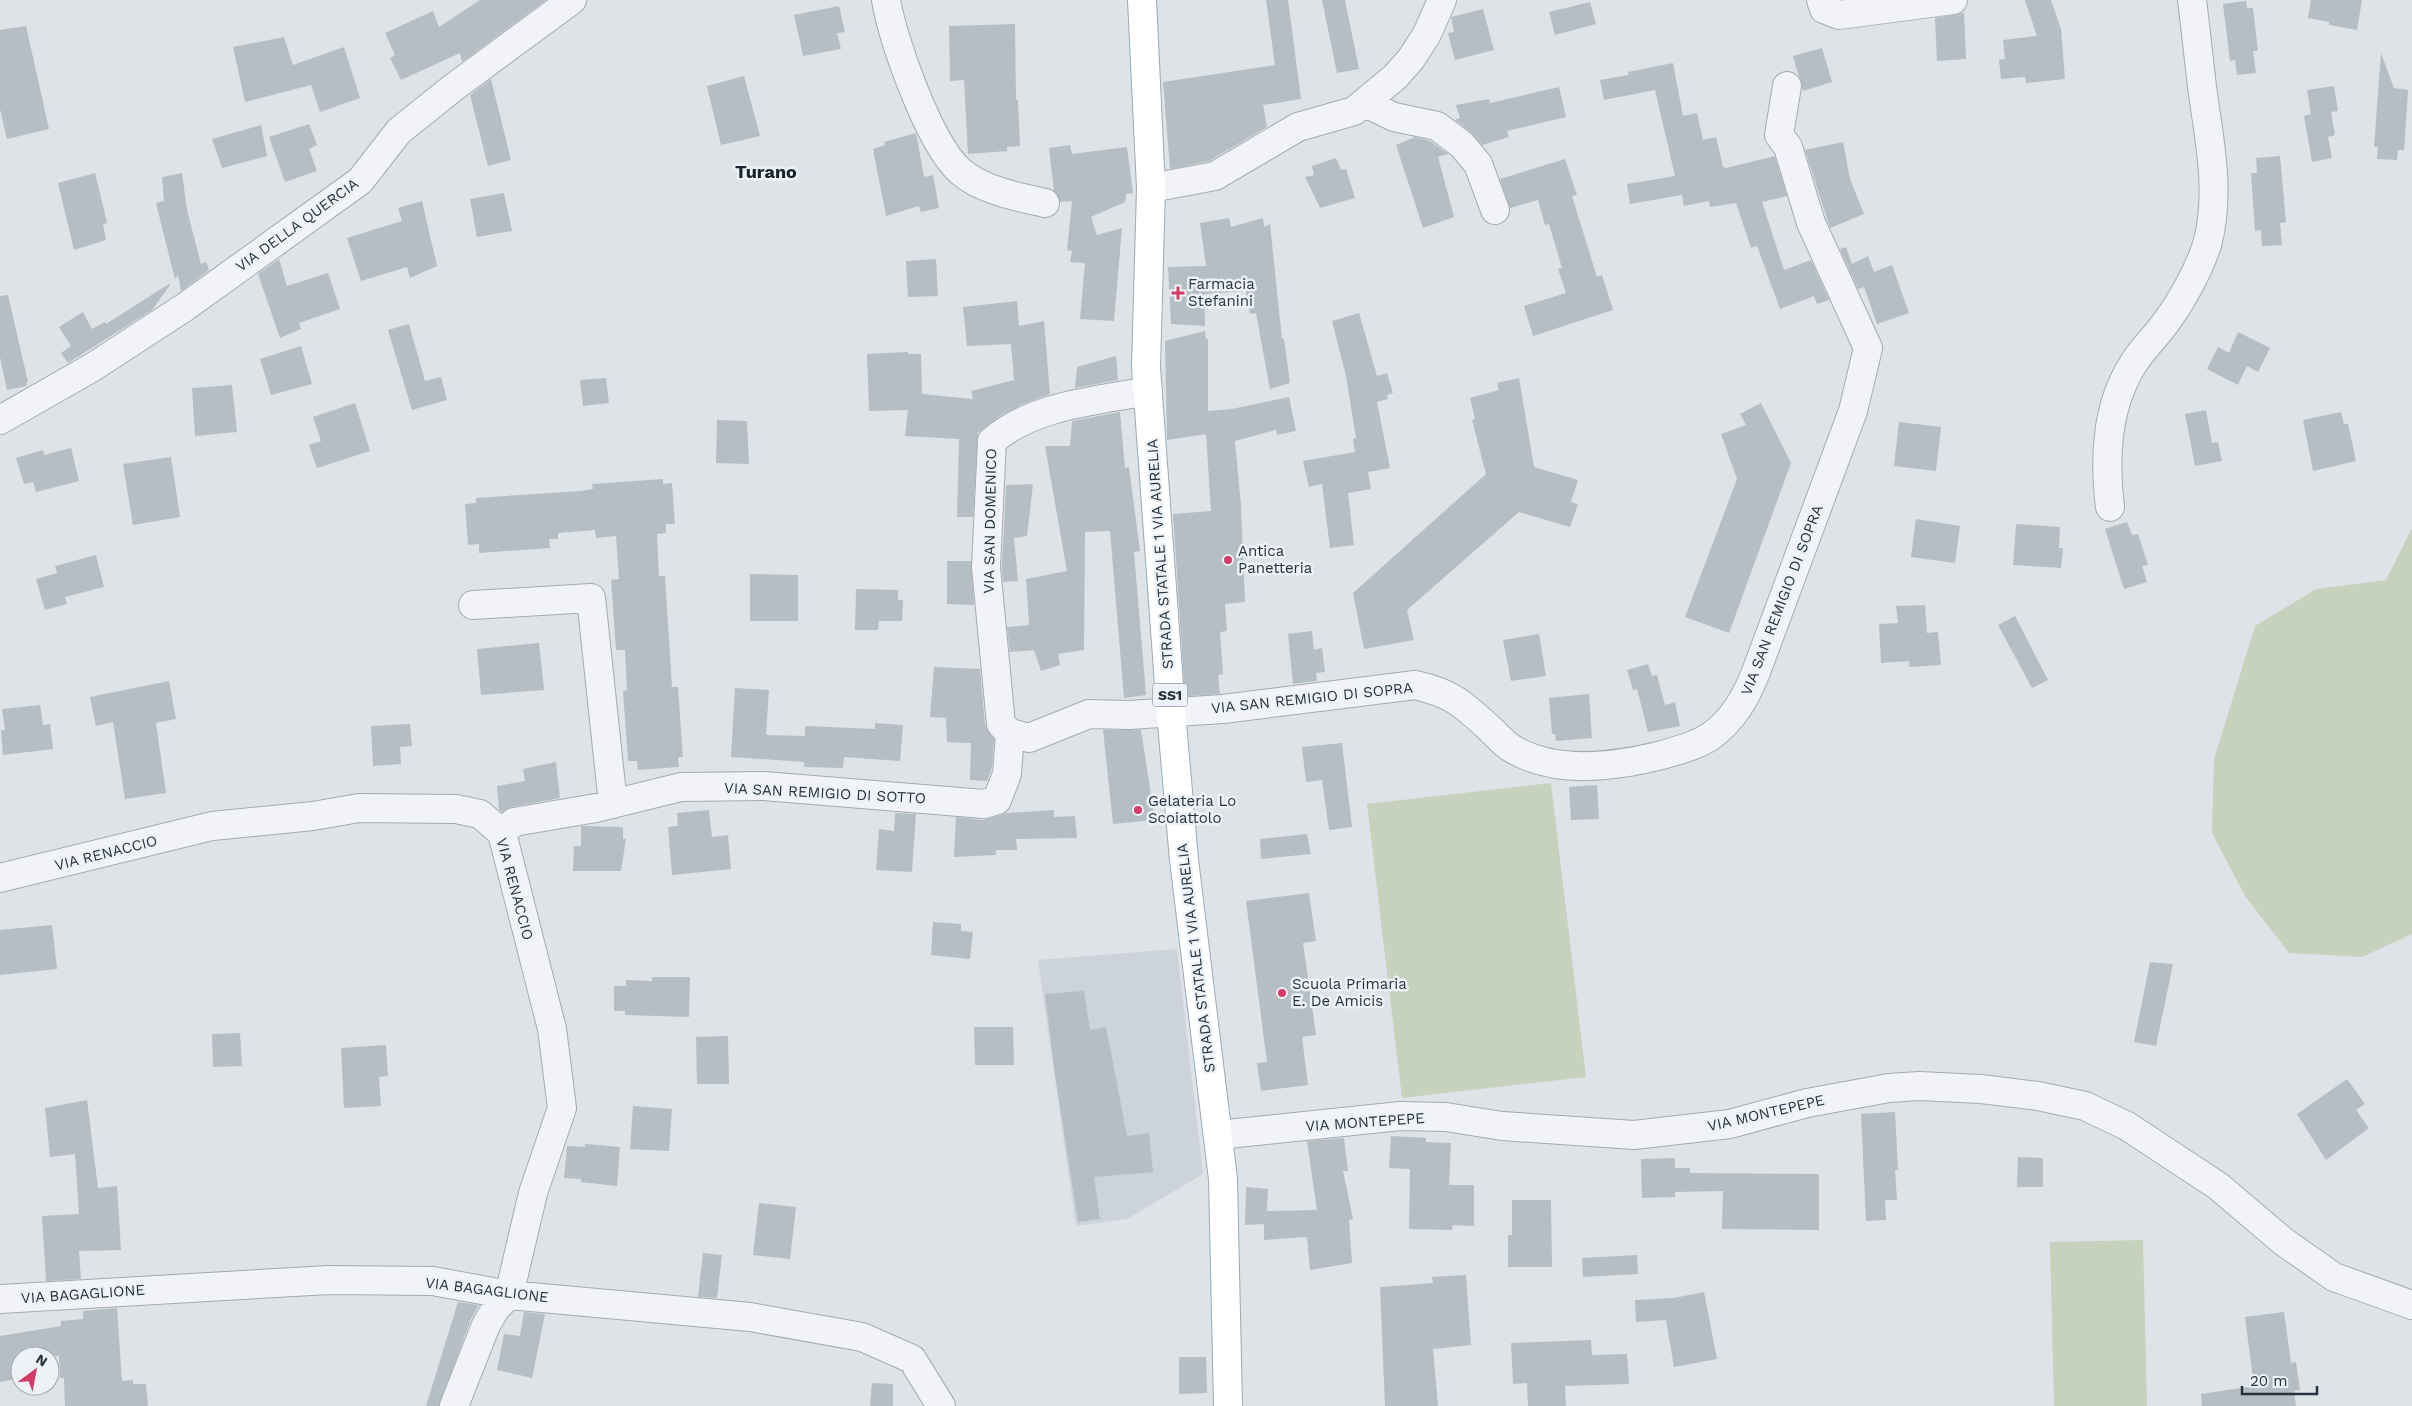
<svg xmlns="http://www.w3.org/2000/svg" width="2412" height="1406" viewBox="0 0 2412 1406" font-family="'Work Sans',sans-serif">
  <rect width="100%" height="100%" fill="#dee3e8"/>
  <!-- built -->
  <path fill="#ccd3da" d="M 1177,949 L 1203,1174 L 1127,1219 L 1076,1226 L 1038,960 Z"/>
  <!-- green -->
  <path fill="#c6d2be" d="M 2412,528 L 2412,934 L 2362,957 L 2289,953 L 2245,896 L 2212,833 L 2214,759 L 2255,626 L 2316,589 L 2386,580 Z
    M 1551,783 L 1586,1077 L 1402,1098 L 1367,804 Z
    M 2143,1240 L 2147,1406 L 2054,1406 L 2050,1242 Z"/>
  <!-- building -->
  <path fill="#b5bdc5" d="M 480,0 L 546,0 L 462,62 L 460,53 L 401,80 L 390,58 L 395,55 L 385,33 L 433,11 L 439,27 Z
    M 1266,0 L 1288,0 L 1301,99 L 1263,105 L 1267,127 L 1209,161 L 1170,169 L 1163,82 L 1275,65 Z
    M 1322,0 L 1345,0 L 1359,69 L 1337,73 Z
    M 2025,0 L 2051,0 L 2061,29 L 2065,79 L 2026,83 L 2025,77 L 2001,79 L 1999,60 L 2005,59 L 2003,40 L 2037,36 Z
    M 2311,0 L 2362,0 L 2357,30 L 2329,25 L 2329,22 L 2308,18 Z
    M 2246,1 L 2247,8 L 2253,8 L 2258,51 L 2253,51 L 2256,73 L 2237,75 L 2235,60 L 2230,61 L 2223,4 Z
    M 1590,2 L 1596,24 L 1555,35 L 1549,12 Z
    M 839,6 L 845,32 L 837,33 L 841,49 L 803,56 L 794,15 Z
    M 1483,9 L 1494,50 L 1455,60 L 1448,33 L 1454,32 L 1451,17 Z
    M 1964,13 L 1966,59 L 1937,61 L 1935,18 Z
    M 1015,24 L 1016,100 L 1018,100 L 1020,146 L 1007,147 L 1007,151 L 968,154 L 964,80 L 950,81 L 949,26 Z
    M 26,26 L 49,129 L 7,139 L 0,109 L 0,30 Z
    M 284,37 L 293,65 L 344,47 L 360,98 L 320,112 L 311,85 L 245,102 L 233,47 Z
    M 1822,48 L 1832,82 L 1803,91 L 1793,56 Z
    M 2381,53 L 2394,88 L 2408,90 L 2404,150 L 2398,150 L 2397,160 L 2377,159 L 2378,147 L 2374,147 Z
    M 1673,63 L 1683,116 L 1697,113 L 1703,140 L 1716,137 L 1723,167 L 1726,168 L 1775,156 L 1787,196 L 1762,202 L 1784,270 L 1811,260 L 1829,300 L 1817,304 L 1814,296 L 1780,309 L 1757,246 L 1751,248 L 1736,203 L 1710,207 L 1709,201 L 1684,206 L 1682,195 L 1630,204 L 1627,184 L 1675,176 L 1655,90 L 1604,100 L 1600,80 L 1629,75 L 1628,72 Z
    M 744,76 L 760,136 L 721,145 L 707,86 Z
    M 491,79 L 511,160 L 488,166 L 470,95 Z
    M 2334,86 L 2338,111 L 2331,112 L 2335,135 L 2328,137 L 2332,158 L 2312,162 L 2304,116 L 2311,114 L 2307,90 Z
    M 1559,87 L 1566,117 L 1507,131 L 1509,137 L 1482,145 L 1472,133 L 1455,120 L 1460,118 L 1456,105 L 1489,99 L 1490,103 Z
    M 309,124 L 317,145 L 309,149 L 317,171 L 285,182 L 269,137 Z
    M 261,125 L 267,156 L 222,168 L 212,139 Z
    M 916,133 L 924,177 L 933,175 L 939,208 L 921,212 L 919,206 L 886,216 L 873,149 L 885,145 L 884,142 Z
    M 1415,137 L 1430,141 L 1448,154 L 1438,157 L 1454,217 L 1423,228 L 1396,145 Z
    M 1843,142 L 1850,179 L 1864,214 L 1830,228 L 1805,150 Z
    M 1070,145 L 1072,154 L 1127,147 L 1133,193 L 1126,194 L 1125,202 L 1091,217 L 1097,235 L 1122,228 L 1114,321 L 1080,319 L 1085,263 L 1070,262 L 1072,251 L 1067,250 L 1072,201 L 1060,202 L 1054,191 L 1049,148 Z
    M 2280,156 L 2286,222 L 2280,223 L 2282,245 L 2262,246 L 2261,230 L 2255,231 L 2251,173 L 2257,173 L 2256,158 Z
    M 1336,158 L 1341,170 L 1346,169 L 1355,198 L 1320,208 L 1305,177 L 1314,175 L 1312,166 Z
    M 1565,159 L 1577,195 L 1572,196 L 1597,277 L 1602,275 L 1613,310 L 1533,336 L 1524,306 L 1566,293 L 1558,269 L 1562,268 L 1549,224 L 1545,225 L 1538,200 L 1510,208 L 1500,179 Z
    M 95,173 L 107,223 L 103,224 L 106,240 L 74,250 L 58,183 Z
    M 182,173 L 187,210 L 201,264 L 206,262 L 209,270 L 181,291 L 178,275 L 175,279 L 156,203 L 164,201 L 162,177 Z
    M 504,193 L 512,231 L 477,237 L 470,199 Z
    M 422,201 L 437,266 L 410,278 L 407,267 L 361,281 L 347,238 L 402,221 L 398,208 Z
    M 1229,218 L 1231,227 L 1263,218 L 1264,227 L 1270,224 L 1282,339 L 1284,339 L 1290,383 L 1270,389 L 1256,313 L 1250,314 L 1246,291 L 1204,294 L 1205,326 L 1171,324 L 1168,267 L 1206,266 L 1200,223 Z
    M 1846,247 L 1852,264 L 1868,256 L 1874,272 L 1892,265 L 1909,313 L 1877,324 L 1864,287 L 1858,289 L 1840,249 Z
    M 279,259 L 287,286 L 328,273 L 340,309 L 299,323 L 301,329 L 280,338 L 258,274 Z
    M 936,259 L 938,296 L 908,297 L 906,261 Z
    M 169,284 L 170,285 L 152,310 L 68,363 L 61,353 L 71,346 L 59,327 L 83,312 L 92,329 L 105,322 L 106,324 Z
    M 8,295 L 28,382 L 26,382 L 27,386 L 7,390 L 0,357 L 0,296 Z
    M 1017,301 L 1019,326 L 1044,321 L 1050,394 L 1021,405 L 1001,415 L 978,433 L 973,517 L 957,517 L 959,439 L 905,436 L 908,410 L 869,411 L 867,354 L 908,352 L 908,354 L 921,354 L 922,394 L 973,399 L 971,391 L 1014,380 L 1011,344 L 967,346 L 963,307 Z
    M 1359,313 L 1377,376 L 1387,373 L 1393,393 L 1387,395 L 1388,399 L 1377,402 L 1390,468 L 1368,472 L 1371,489 L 1348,493 L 1354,545 L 1330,548 L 1322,484 L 1309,487 L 1303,461 L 1355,452 L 1353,439 L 1356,438 L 1346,376 L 1332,321 Z
    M 409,324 L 425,381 L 441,377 L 447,400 L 412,410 L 388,330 Z
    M 1205,331 L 1206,339 L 1208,339 L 1208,411 L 1232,409 L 1289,397 L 1296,431 L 1277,435 L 1276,430 L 1235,441 L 1241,506 L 1245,602 L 1225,604 L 1227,631 L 1220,632 L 1223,674 L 1218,675 L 1220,694 L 1185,696 L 1173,514 L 1211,511 L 1206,434 L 1167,440 L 1165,341 Z
    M 2238,332 L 2270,348 L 2258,372 L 2247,366 L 2238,385 L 2207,369 L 2218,347 L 2229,353 Z
    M 301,346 L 312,384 L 271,395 L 260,359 Z
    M 1116,356 L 1118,380 L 1075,388 L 1077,367 Z
    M 606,378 L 609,403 L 583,406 L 580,380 Z
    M 1519,378 L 1534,467 L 1578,480 L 1571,502 L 1578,504 L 1570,527 L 1519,512 L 1407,610 L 1414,640 L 1364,649 L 1353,593 L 1486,474 L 1472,420 L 1475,419 L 1470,398 L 1499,390 L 1497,383 Z
    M 232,385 L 237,432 L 195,436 L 192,388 Z
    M 355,403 L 370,451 L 317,468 L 309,445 L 321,441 L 313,417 Z
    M 1761,403 L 1791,463 L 1729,633 L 1685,617 L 1737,479 L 1721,434 L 1746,425 L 1740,414 Z
    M 2206,410 L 2212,443 L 2218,442 L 2222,461 L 2195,466 L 2185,414 Z
    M 1120,412 L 1125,468 L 1129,467 L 1140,551 L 1134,552 L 1146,695 L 1124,698 L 1110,531 L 1085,532 L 1084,650 L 1058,654 L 1060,665 L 1041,671 L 1034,650 L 1010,652 L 1007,627 L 1029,625 L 1026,579 L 1067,571 L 1045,446 L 1070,446 L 1072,421 Z
    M 2341,412 L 2344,424 L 2348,424 L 2356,461 L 2313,471 L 2303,420 Z
    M 717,420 L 747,421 L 749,464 L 716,463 Z
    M 1899,422 L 1941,427 L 1936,471 L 1894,466 Z
    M 71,448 L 79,481 L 36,492 L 33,482 L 24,484 L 16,458 L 43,450 L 44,455 Z
    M 171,457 L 180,517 L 133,525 L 123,464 Z
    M 663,479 L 663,484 L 672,483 L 675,524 L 666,524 L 666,533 L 657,534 L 659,576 L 665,576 L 672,687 L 678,687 L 683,757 L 678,757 L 679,767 L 638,770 L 637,761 L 628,761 L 623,691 L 627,690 L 625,650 L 616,650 L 611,580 L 619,579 L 616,536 L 596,538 L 595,530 L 558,533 L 558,539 L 549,539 L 550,548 L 479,553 L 479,544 L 468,545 L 465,504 L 476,503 L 476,498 L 581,491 L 593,489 L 592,484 Z
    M 1033,484 L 1027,536 L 1014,538 L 1018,581 L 1003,582 L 1002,567 L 1006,485 Z
    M 1916,519 L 1960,526 L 1955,563 L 1911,557 Z
    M 2127,522 L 2132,535 L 2138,534 L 2148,565 L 2142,566 L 2147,582 L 2124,589 L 2105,529 Z
    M 2016,524 L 2060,527 L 2059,548 L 2063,548 L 2061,568 L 2013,565 Z
    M 96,555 L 104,587 L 65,597 L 67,604 L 45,610 L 36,579 L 57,573 L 55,566 Z
    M 947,561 L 971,561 L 974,605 L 947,604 Z
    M 750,574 L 798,575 L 798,621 L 750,621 Z
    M 856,589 L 898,590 L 898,600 L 903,600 L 902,621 L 879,621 L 878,630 L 855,630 Z
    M 1925,605 L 1927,633 L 1938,632 L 1941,665 L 1909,667 L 1909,661 L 1881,663 L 1879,624 L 1898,623 L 1896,606 Z
    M 2015,616 L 2048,680 L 2032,688 L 1998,625 Z
    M 1312,631 L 1314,650 L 1322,648 L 1325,672 L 1316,673 L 1317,681 L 1293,684 L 1288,634 Z
    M 1539,634 L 1546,676 L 1511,681 L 1503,640 Z
    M 539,643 L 544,690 L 481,695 L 477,649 Z
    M 1648,664 L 1652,676 L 1657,675 L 1665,705 L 1675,702 L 1680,726 L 1648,732 L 1637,689 L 1633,690 L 1627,670 Z
    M 934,667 L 980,669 L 985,725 L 994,739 L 992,768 L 987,781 L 970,780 L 971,743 L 947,742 L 946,718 L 930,717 Z
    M 169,681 L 176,719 L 156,723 L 166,793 L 125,799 L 113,722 L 96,726 L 90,697 Z
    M 735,688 L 769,690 L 766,735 L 805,736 L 805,726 L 875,729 L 875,723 L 903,725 L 900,761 L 844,757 L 843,768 L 804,767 L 804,762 L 731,757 Z
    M 1589,694 L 1592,738 L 1556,741 L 1555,734 L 1552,734 L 1549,698 Z
    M 40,705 L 43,725 L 50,724 L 53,749 L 3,755 L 1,730 L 5,730 L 2,709 Z
    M 410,724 L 412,746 L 400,747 L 401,764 L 373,766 L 371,726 Z
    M 1103,730 L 1141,730 L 1155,820 L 1113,824 Z
    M 1342,743 L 1352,827 L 1329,830 L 1322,780 L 1306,782 L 1302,747 Z
    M 556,762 L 560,798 L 511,807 L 502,812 L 499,810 L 497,786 L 525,781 L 523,769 Z
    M 1597,785 L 1599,819 L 1571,820 L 1569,787 Z
    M 709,810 L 712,837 L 728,835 L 731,869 L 672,875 L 668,827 L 678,826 L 677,813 Z
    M 1054,810 L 1054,817 L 1075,816 L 1077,838 L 1016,839 L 1017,850 L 996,850 L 996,855 L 954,857 L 956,817 L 983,820 L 1006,813 Z
    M 895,813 L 916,814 L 912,872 L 876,870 L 879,829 L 894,831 Z
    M 581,826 L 623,827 L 623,839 L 626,839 L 621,871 L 573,871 L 574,846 L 581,846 Z
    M 1307,834 L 1311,854 L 1261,859 L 1260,839 Z
    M 1309,893 L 1316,941 L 1303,943 L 1316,1035 L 1302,1037 L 1308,1085 L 1261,1091 L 1257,1063 L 1267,1062 L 1246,901 Z
    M 933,922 L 961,924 L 961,931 L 973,932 L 970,959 L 931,955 Z
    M 52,925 L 57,969 L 0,975 L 0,930 Z
    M 2150,962 L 2173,964 L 2156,1046 L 2134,1042 Z
    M 652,977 L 690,977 L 689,1017 L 625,1015 L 625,1011 L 614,1011 L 614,986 L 626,986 L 626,980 L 652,981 Z
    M 1084,991 L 1090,1030 L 1106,1027 L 1127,1136 L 1149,1133 L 1153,1172 L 1094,1177 L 1100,1219 L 1078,1222 L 1055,1074 L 1045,994 Z
    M 974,1027 L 1013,1027 L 1014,1065 L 975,1065 Z
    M 240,1033 L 242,1066 L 213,1067 L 212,1034 Z
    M 728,1036 L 729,1084 L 697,1084 L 696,1037 Z
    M 386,1045 L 388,1076 L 379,1077 L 381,1106 L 344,1108 L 341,1048 Z
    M 2347,1079 L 2365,1104 L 2356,1110 L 2369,1128 L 2326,1160 L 2297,1114 Z
    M 87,1100 L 98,1188 L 117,1186 L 121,1250 L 79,1251 L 81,1279 L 46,1281 L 42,1216 L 79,1214 L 75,1154 L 50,1157 L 45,1108 Z
    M 633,1106 L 672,1109 L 669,1151 L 630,1149 Z
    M 1895,1112 L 1898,1170 L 1895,1170 L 1897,1200 L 1885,1200 L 1886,1220 L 1866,1221 L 1861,1114 Z
    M 1391,1136 L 1426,1138 L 1426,1142 L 1451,1143 L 1449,1185 L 1474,1185 L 1474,1226 L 1453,1225 L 1452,1230 L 1409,1229 L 1410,1169 L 1389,1168 Z
    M 1344,1138 L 1348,1171 L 1343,1171 L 1353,1219 L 1349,1220 L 1352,1263 L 1310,1270 L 1307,1237 L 1264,1240 L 1264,1224 L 1245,1225 L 1246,1187 L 1268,1189 L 1267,1211 L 1317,1210 L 1307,1141 Z
    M 585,1144 L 620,1147 L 617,1186 L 581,1182 L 581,1179 L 564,1178 L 567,1146 L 585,1147 Z
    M 2018,1157 L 2043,1158 L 2043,1187 L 2017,1187 Z
    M 1675,1158 L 1675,1168 L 1690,1168 L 1690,1173 L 1819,1174 L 1819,1230 L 1722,1229 L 1723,1191 L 1675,1192 L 1675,1197 L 1642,1198 L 1641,1159 Z
    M 1512,1200 L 1551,1200 L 1552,1267 L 1508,1267 L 1508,1235 L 1512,1235 Z
    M 759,1203 L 796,1207 L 790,1259 L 753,1255 Z
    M 703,1253 L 722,1255 L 717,1298 L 698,1297 Z
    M 1637,1255 L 1638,1274 L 1583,1277 L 1582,1258 Z
    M 1466,1275 L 1471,1345 L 1433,1349 L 1438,1406 L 1385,1406 L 1380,1287 L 1433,1283 L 1432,1277 Z
    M 1704,1292 L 1717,1359 L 1674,1367 L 1666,1320 L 1636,1322 L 1635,1300 L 1674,1298 Z
    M 458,1302 L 479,1305 L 471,1319 L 439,1406 L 426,1406 Z
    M 117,1308 L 122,1381 L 133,1380 L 133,1384 L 146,1384 L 148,1406 L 65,1406 L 64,1378 L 60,1378 L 59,1356 L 20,1356 L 20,1378 L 0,1382 L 0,1336 L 61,1326 L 61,1321 L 83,1319 L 83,1311 Z
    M 524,1312 L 545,1314 L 532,1378 L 497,1370 L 504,1334 L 520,1336 Z
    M 2284,1312 L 2291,1363 L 2296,1362 L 2300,1390 L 2294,1391 L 2296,1406 L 2202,1406 L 2201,1394 L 2254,1386 L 2245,1317 Z
    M 1591,1340 L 1592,1355 L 1627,1354 L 1629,1384 L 1565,1386 L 1566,1406 L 1528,1406 L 1527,1383 L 1513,1384 L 1511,1343 Z
    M 1179,1357 L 1206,1357 L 1207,1393 L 1179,1394 Z
    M 872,1383 L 893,1384 L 893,1406 L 870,1406 Z"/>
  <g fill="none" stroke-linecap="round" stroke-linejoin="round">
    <!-- minor casing -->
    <g stroke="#a3abb2" stroke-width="30">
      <path id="minor" d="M 886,0 C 893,41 929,143 960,171 C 981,190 1018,197 1045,203
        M 1821,0 L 1824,9 L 1839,15 L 1953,0
        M 1365,103 L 1394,117 L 1437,126 L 1462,145 L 1478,164 L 1495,210
        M 1151,188 L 1215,176 L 1298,127 L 1354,111 L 1395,77 L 1411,59 L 1427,34 L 1442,0
        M 0,420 L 93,367 L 185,307 L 360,181 L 399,131 L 454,87 L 572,0
        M 2110,507 C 2104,458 2106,407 2133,364 C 2142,350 2154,338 2164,325 C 2180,304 2201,267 2208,241 C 2220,193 2210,143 2203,94 C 2199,63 2196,31 2192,0
        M 473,605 L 591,598 L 613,804
        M 1010,733 L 1029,738 L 1089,714 L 1129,715 L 1223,709 L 1415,685 C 1451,693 1462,703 1489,728 C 1496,734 1503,743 1511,748 C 1555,775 1614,767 1662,755 C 1679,750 1696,746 1711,736 C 1734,719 1746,697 1756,672 L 1853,411 L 1868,348 L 1811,223 L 1788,147 L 1779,135 L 1787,86
        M 1010,733 L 1001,724 L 986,567 L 992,441 C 1033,405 1096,401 1148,391
        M 502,833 L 514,822 L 596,808 L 681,787 L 764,786 L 984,804 L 997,800 L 1007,774 L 1010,733
        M 0,878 L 212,826 L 313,816 L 359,808 L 456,809 L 480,814 L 502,833 L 552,1029 L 562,1108 L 533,1193 L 509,1295 L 496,1308 L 486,1325 L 454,1406
        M 1218,1135 L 1400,1116 L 1446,1117 L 1502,1126 L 1634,1135 L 1730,1124 L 1807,1103 L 1889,1088 L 1919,1086 L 1981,1089 L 2038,1096 L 2085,1106 L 2127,1126 L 2218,1186 L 2284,1242 L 2334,1277 L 2412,1305
        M 0,1299 L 329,1280 L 433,1281 L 509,1295 L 750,1317 L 862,1337 L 912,1359 L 941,1406"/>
    </g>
    <!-- major casing -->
    <g stroke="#9ca9b4" stroke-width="30">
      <path id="major" d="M 1142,0 L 1151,188 L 1146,367 L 1171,712 L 1184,860 L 1223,1179 L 1228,1406"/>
    </g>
    <!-- minor -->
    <use href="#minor" stroke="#f1f3f6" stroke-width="28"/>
    <!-- major -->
    <use href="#major" stroke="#fff" stroke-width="28"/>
  </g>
  <!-- markers -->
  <g fill="#d43c67" stroke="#edf2f6" stroke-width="2">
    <path d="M1175.5 285.5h5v5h5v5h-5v5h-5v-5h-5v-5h5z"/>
    <circle cx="1228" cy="560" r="5"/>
    <circle cx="1138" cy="810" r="5"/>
    <circle cx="1282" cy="993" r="5"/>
  </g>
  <g text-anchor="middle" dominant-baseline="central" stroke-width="5" stroke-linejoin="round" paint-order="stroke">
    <!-- shield labels -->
    <rect fill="#edf2f6" stroke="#626c76" stroke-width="1" x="1152.5" y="683.5" width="35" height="23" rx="4"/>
    <g font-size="14" font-weight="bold" fill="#26333f">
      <text x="1170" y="695">SS1</text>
    </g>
    <!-- street labels -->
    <g font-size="15" fill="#26333f" stroke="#edf2f6">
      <text transform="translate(297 225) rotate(-36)">VIA DELLA QUERCIA</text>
      <text transform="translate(990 521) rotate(-89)">VIA SAN DOMENICO</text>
      <text transform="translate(1160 554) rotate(-94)">STRADA STATALE 1 VIA AURELIA</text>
      <text transform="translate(1782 600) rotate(-69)">VIA SAN REMIGIO DI SOPRA</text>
      <text transform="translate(1312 698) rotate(-6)">VIA SAN REMIGIO DI SOPRA</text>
      <text transform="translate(825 793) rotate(3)">VIA SAN REMIGIO DI SOTTO</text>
      <text transform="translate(106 853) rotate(-14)">VIA RENACCIO</text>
      <text transform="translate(515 889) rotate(75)">VIA RENACCIO</text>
      <text transform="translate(1196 958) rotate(-97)">STRADA STATALE 1 VIA AURELIA</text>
      <text transform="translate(1766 1113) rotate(-13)">VIA MONTEPEPE</text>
      <text transform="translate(1365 1122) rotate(-4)">VIA MONTEPEPE</text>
      <text transform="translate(487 1290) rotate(7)">VIA BAGAGLIONE</text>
      <text transform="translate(83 1294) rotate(-4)">VIA BAGAGLIONE</text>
    </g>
    <!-- poi labels -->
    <g font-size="15" fill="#26333f" stroke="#edf2f6" text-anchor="start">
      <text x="1188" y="284">Farmacia<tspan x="1188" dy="17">Stefanini</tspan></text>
      <text x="1238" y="551">Antica<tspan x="1238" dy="17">Panetteria</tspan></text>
      <text x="1148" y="801">Gelateria Lo<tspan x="1148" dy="17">Scoiattolo</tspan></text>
      <text x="1292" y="984">Scuola Primaria<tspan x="1292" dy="17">E. De Amicis</tspan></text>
    </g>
    <!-- quarter labels -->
    <g font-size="18" font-weight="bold" fill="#192430" stroke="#edf2f6">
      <text x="766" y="171">Turano</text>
    </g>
  </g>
  <!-- north arrow -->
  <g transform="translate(35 1371) rotate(32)"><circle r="24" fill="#edf2f6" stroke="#9da6ad"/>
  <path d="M0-4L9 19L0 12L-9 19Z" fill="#d43c67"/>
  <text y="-8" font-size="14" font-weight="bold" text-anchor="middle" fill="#26333f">N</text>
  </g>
  <!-- scale -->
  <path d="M2242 1386v8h75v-8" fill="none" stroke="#26333f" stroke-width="2.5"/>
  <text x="2250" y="1386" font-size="15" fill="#26333f" stroke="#edf2f6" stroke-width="4" paint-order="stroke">20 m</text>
</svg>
